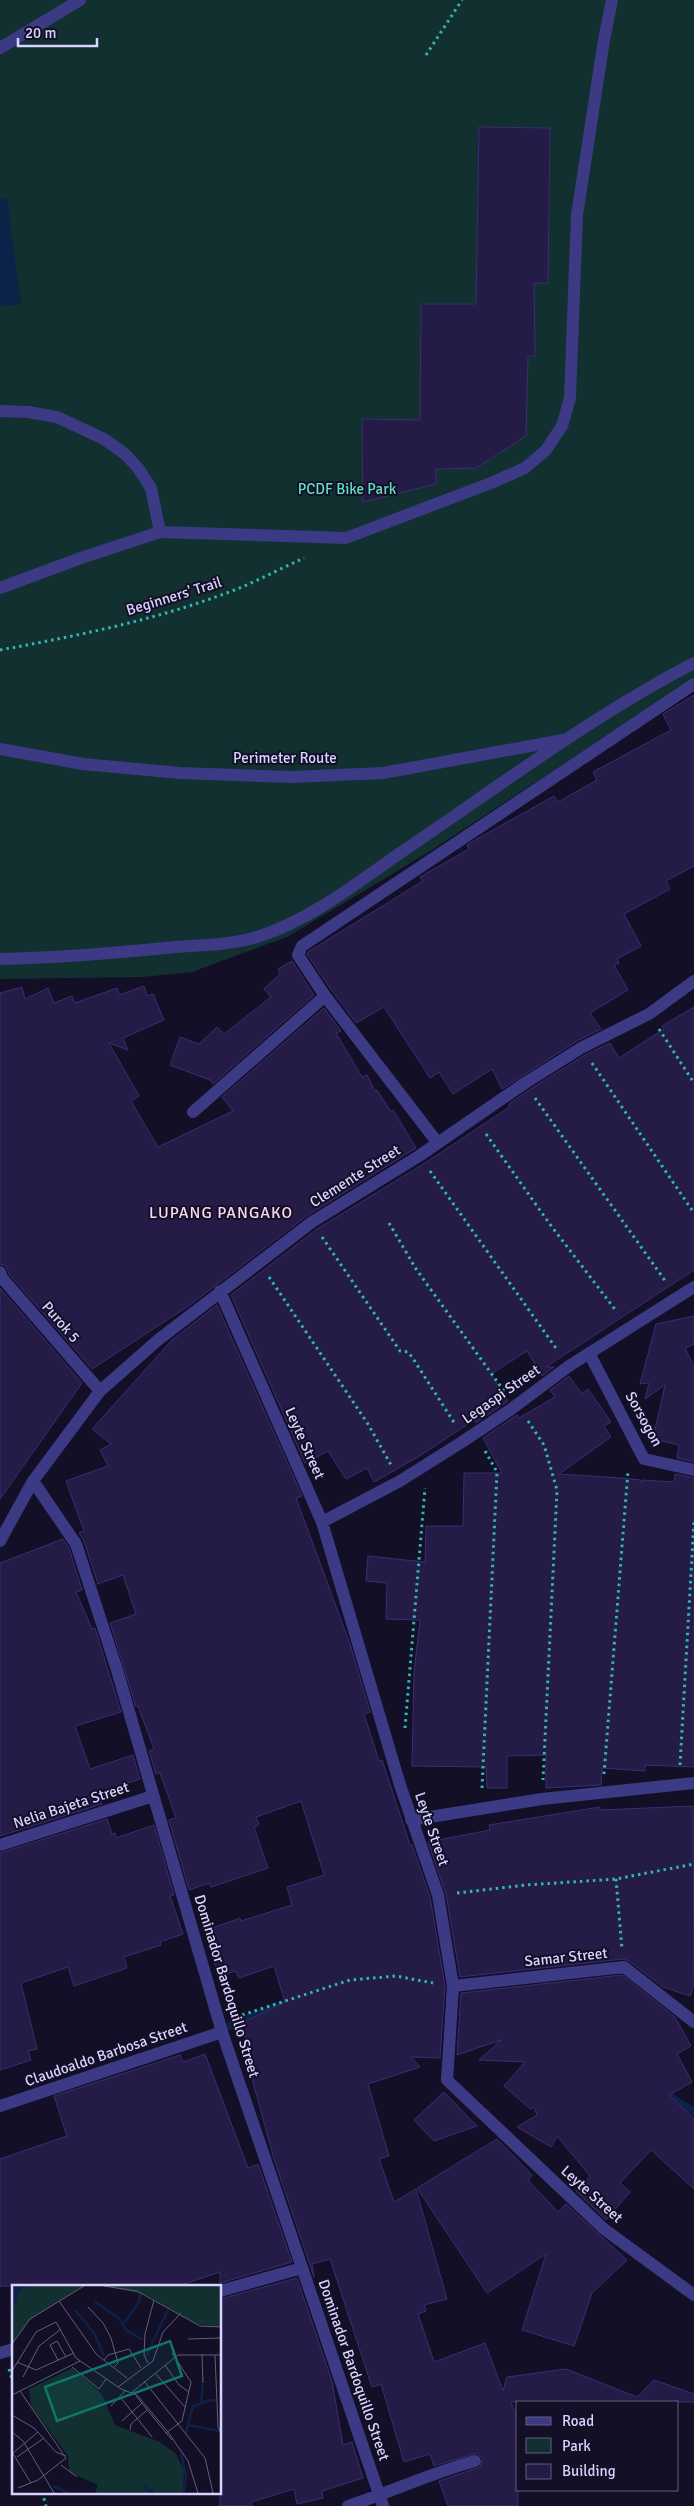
<svg xmlns="http://www.w3.org/2000/svg" width="694" height="2506" viewBox="0 0 694 2506" font-family="Signika,sans-serif">
  <rect width="100%" height="100%" fill="#130f26"/>
  <!-- green -->
  <path fill="#12302f" d="M 0,0 L 694,0 L 694,678 L 432,850 L 289,936 L 192,972 L 143,977 L 0,979 Z"/>
  <!-- water -->
  <path fill="#0c2248" d="M 7,198 L 21,304 L 0,306 L 0,199 Z"/>
  <g fill="none" stroke-linecap="round" stroke-linejoin="round">
    <!-- stream -->
    <path stroke="#0c2248" stroke-width="8" d="M 229,2026 L 281,2005
      M 663,2087 L 672,2098 L 694,2112"/>
  </g>
  <!-- building -->
  <path fill="#241b47" stroke="#3b2d73" d="M 479,127 L 550,128 L 548,283 L 534,283 L 535,356 L 528,356 L 526,436 L 476,468 L 436,469 L 436,484 L 363,502 L 362,419 L 420,420 L 421,304 L 476,304 Z
    M 694,695 L 694,866 L 666,881 L 670,889 L 624,914 L 641,946 L 617,959 L 619,963 L 614,965 L 628,990 L 590,1013 L 601,1029 L 577,1041 L 502,1089 L 492,1069 L 453,1094 L 439,1072 L 430,1078 L 384,1007 L 356,1023 L 332,991 L 307,954 L 308,952 L 423,881 L 420,877 L 469,849 L 467,845 L 477,839 L 554,796 L 558,802 L 597,780 L 593,772 L 671,730 L 663,714 Z
    M 292,961 L 314,995 L 213,1084 L 210,1080 L 170,1065 L 180,1037 L 199,1044 L 217,1027 L 224,1034 L 271,997 L 264,989 L 280,974 L 278,969 Z
    M 144,986 L 147,996 L 153,994 L 164,1020 L 123,1038 L 128,1050 L 109,1043 L 139,1096 L 131,1101 L 158,1147 L 233,1111 L 222,1097 L 324,1008 L 341,1031 L 336,1033 L 362,1077 L 367,1075 L 375,1091 L 377,1090 L 391,1112 L 393,1110 L 416,1148 L 308,1215 L 190,1305 L 92,1369 L 9,1274 L 6,1266 L 0,1264 L 0,993 L 22,987 L 25,999 L 48,988 L 54,1003 L 72,996 L 75,1003 L 117,988 L 119,995 Z
    M 694,1007 L 694,1270 L 546,1367 L 554,1367 L 542,1376 L 527,1351 L 491,1374 L 508,1401 L 476,1423 L 474,1420 L 418,1457 L 374,1482 L 367,1468 L 346,1479 L 328,1451 L 305,1463 L 231,1295 L 317,1229 L 425,1163 L 508,1108 L 510,1103 L 529,1090 L 585,1055 L 610,1043 L 619,1058 L 664,1029 L 662,1026 Z
    M 0,1288 L 82,1383 L 0,1499 Z
    M 217,1305 L 302,1496 L 296,1498 L 351,1647 L 370,1712 L 364,1714 L 379,1761 L 382,1760 L 410,1845 L 412,1845 L 430,1897 L 445,1986 L 440,2058 L 411,2057 L 420,2067 L 368,2084 L 389,2156 L 379,2159 L 394,2202 L 416,2189 L 447,2299 L 424,2305 L 426,2311 L 418,2314 L 434,2362 L 485,2343 L 503,2391 L 507,2377 L 566,2369 L 637,2397 L 654,2380 L 694,2394 L 694,2402 L 511,2402 L 518,2421 L 518,2506 L 448,2506 L 439,2481 L 480,2467 L 483,2459 L 477,2453 L 434,2466 L 430,2454 L 404,2462 L 381,2384 L 372,2387 L 330,2259 L 312,2264 L 314,2277 L 274,2159 L 243,2046 L 248,2044 L 238,2025 L 285,2002 L 274,1966 L 239,1978 L 236,1971 L 219,1976 L 204,1931 L 240,1918 L 241,1921 L 292,1905 L 287,1887 L 324,1875 L 301,1801 L 256,1817 L 259,1825 L 254,1827 L 268,1868 L 211,1887 L 209,1883 L 189,1890 L 169,1820 L 176,1818 L 160,1773 L 156,1774 L 149,1751 L 154,1749 L 138,1706 L 136,1707 L 110,1623 L 136,1614 L 123,1575 L 98,1584 L 84,1541 L 79,1533 L 84,1531 L 66,1481 L 108,1466 L 100,1450 L 111,1444 L 92,1429 L 172,1340 Z
    M 694,1316 L 694,1344 L 685,1348 L 694,1366 L 694,1462 L 677,1458 L 679,1445 L 653,1439 L 665,1385 L 645,1399 L 649,1383 L 640,1384 L 656,1324 Z
    M 569,1376 L 582,1394 L 588,1389 L 611,1422 L 604,1426 L 611,1437 L 559,1474 L 622,1478 L 640,1480 L 642,1483 L 642,1480 L 674,1482 L 675,1474 L 694,1478 L 694,1767 L 645,1765 L 645,1771 L 602,1768 L 601,1785 L 546,1788 L 546,1755 L 507,1756 L 507,1788 L 487,1788 L 486,1767 L 412,1766 L 414,1672 L 420,1620 L 386,1619 L 387,1583 L 366,1581 L 368,1556 L 425,1562 L 426,1526 L 463,1526 L 464,1473 L 502,1473 L 483,1438 L 517,1415 L 519,1418 L 555,1397 L 550,1390 Z
    M 63,1539 L 69,1548 L 82,1590 L 76,1592 L 92,1629 L 95,1628 L 121,1712 L 75,1726 L 90,1769 L 133,1755 L 140,1779 L 98,1793 L 102,1804 L 0,1836 L 0,1563 Z
    M 693,1806 L 694,1984 L 690,1996 L 663,1987 L 629,1961 L 623,1959 L 460,1977 L 446,1894 L 428,1842 L 490,1830 L 489,1825 L 600,1807 L 600,1810 Z
    M 107,1819 L 112,1834 L 115,1833 L 116,1838 L 154,1825 L 174,1895 L 170,1896 L 183,1934 L 160,1942 L 161,1945 L 124,1957 L 127,1968 L 74,1986 L 68,1967 L 21,1983 L 37,2049 L 28,2051 L 31,2060 L 0,2070 L 0,1853 Z
    M 622,1975 L 675,2017 L 691,2046 L 677,2054 L 692,2082 L 669,2095 L 694,2119 L 694,2189 L 651,2150 L 620,2183 L 630,2192 L 606,2220 L 576,2191 L 590,2176 L 557,2136 L 551,2147 L 517,2127 L 537,2115 L 534,2107 L 530,2109 L 504,2086 L 525,2062 L 479,2060 L 501,2040 L 457,2055 L 461,1993 Z
    M 205,2054 L 248,2168 L 258,2164 L 292,2262 L 220,2283 L 220,2272 L 178,2286 L 0,2286 L 0,2159 L 67,2136 L 54,2096 L 180,2055 L 183,2062 Z
    M 444,2092 L 477,2126 L 434,2141 L 414,2120 Z
    M 497,2139 L 532,2175 L 528,2180 L 558,2212 L 566,2204 L 627,2260 L 592,2293 L 574,2346 L 522,2330 L 546,2254 L 487,2293 L 417,2188 Z
    M 297,2278 L 332,2381 L 343,2445 L 352,2442 L 363,2478 L 322,2491 L 323,2498 L 297,2504 L 294,2489 L 251,2502 L 252,2506 L 220,2506 L 220,2299 Z"/>
  <g fill="none" stroke-linecap="round" stroke-linejoin="round">
    <!-- path -->
    <path stroke="#2fb8b0" stroke-width="3" stroke-dasharray="2.5 4" stroke-linecap="butt" d="M 426,55 L 462,0
      M 0,650 C 82,635 165,618 242,587 C 263,578 284,567 304,558
      M 659,1029 L 694,1083
      M 592,1063 L 694,1213
      M 535,1098 L 666,1282
      M 486,1134 L 549,1223 L 617,1312
      M 430,1171 L 558,1351
      M 389,1223 L 416,1269 L 504,1391
      M 322,1237 L 400,1351 L 408,1352 L 412,1357 L 455,1424
      M 269,1277 L 368,1424 L 391,1465
      M 528,1421 L 544,1445 L 557,1490 L 543,1780
      M 405,1728 L 425,1488
      M 680,1765 L 694,1521
      M 604,1774 L 628,1471
      M 482,1788 L 497,1472 L 484,1449
      M 616,1879 L 622,1949
      M 457,1893 L 526,1885 L 616,1879 L 694,1864
      M 236,2017 L 350,1980 L 396,1976 L 433,1983
      M 9,2369 L 14,2386
      M 42,2492 L 46,2506"/>
    <!-- minor -->
    <path stroke="#3d3a85" stroke-width="12" d="M 0,48 L 80,0
      M 0,411 L 28,412 L 57,417 L 104,439 L 125,454 L 138,468 L 151,488 L 160,532
      M 0,588 L 81,558 L 160,532 L 346,538 L 491,483 L 525,468 L 546,450 L 562,426 L 570,398 L 577,215 L 604,40 L 612,0
      M 0,749 L 83,764 L 180,773 L 292,777 L 383,773 L 563,740
      M 0,959 C 59,958 116,953 175,947 C 202,945 233,945 260,936 C 312,919 358,882 403,851 C 498,787 592,716 694,663
      M 193,1112 L 325,996
      M 437,1142 L 325,996 L 298,955 L 302,946 L 694,684
      M 0,1272 L 2,1278 L 100,1391
      M 220,1291 L 322,1522 L 400,1785 L 438,1895 L 453,1986 L 447,2080 L 604,2229 L 694,2295
      M 589,1353 L 644,1459 L 694,1470
      M 33,1481 L 76,1544 L 117,1670 L 222,2032 L 383,2506
      M 322,1522 L 400,1481 L 462,1442 L 510,1410 L 569,1366 L 694,1287
      M 0,1541 L 33,1481 L 100,1391 L 158,1340 L 312,1222 L 419,1156 L 525,1083 L 581,1048 L 649,1014 L 694,981
      M 411,1820 L 542,1799 L 694,1783
      M 0,1845 L 153,1796
      M 453,1986 L 624,1967 L 694,2022
      M 0,2106 L 222,2032
      M 220,2291 L 302,2268
      M 0,2353 L 14,2349
      M 348,2506 C 391,2492 431,2473 475,2461"/>
  </g>
  <g text-anchor="middle" dominant-baseline="central" stroke-width="4" stroke-linejoin="round" paint-order="stroke">
    <!-- park labels -->
    <g font-size="15" fill="#5fe0c0" stroke="#130f26">
      <text x="347" y="489">PCDF Bike Park</text>
    </g>
    <!-- street labels -->
    <g font-size="15" fill="#d9d4ff" stroke="#130f26">
      <text transform="translate(174 596) rotate(-17)">Beginners' Trail</text>
      <text x="285" y="758">Perimeter Route</text>
      <text transform="translate(355 1176) rotate(-32)">Clemente Street</text>
      <text transform="translate(61 1322) rotate(49)">Purok 5</text>
      <text transform="translate(501 1394) rotate(-35)">Legaspi Street</text>
      <text transform="translate(644 1419) rotate(61)">Sorsogon</text>
      <text transform="translate(305 1443) rotate(66)">Leyte Street</text>
      <text transform="translate(71 1805) rotate(-18)">Nelia Bajeta Street</text>
      <text transform="translate(432 1829) rotate(71)">Leyte Street</text>
      <text transform="translate(566 1957) rotate(-6)">Samar Street</text>
      <text transform="translate(227 1986) rotate(73)">Dominador Bardoquillo Street</text>
      <text transform="translate(106 2054) rotate(-19)">Claudoaldo Barbosa Street</text>
      <text transform="translate(592 2194) rotate(42)">Leyte Street</text>
      <text transform="translate(354 2370) rotate(71)">Dominador Bardoquillo Street</text>
    </g>
    <!-- neighbourhood labels -->
    <g font-size="16" letter-spacing="1" fill="#ffd6f0" stroke="#130f26">
      <text x="221" y="1213">LUPANG PANGAKO</text>
    </g>
  </g>
  <!-- overview -->
  <g transform="translate(12 2285)">
    <rect width="209" height="209" fill="#130f26"/>
    <path d="M 0,1 L 72,1 L 18,34 L 0,59 ZM 92,1 L 209,1 L 209,42 L 184,39 L 134,10 ZM 60,83 L 90,109 L 103,140 L 148,157 L 164,169 L 172,185 L 171,208 L 83,208 L 86,200 L 57,187 L 56,171 L 19,121 L 17,104 Z" fill="#12302f"/>
    <path d="M 0,1 L 15,2 L 7,7 L 0,29 Z" fill="#0c2248"/>
    <path fill="none" stroke="#0c2248" stroke-width="2.5" d="M 83,17 L 108,34 L 114,45 L 131,55M 63,25 L 82,48 L 92,71M 112,38 L 127,17 L 128,9M 134,71 L 156,25M 189,117 L 191,99M 176,140 L 207,146M 174,148 L 181,121 L 198,115 L 204,116M 169,169 L 174,191 L 172,208M 131,199 L 137,206 L 140,205 L 140,208M 41,201 L 57,208"/>
    <path fill="none" stroke="#625e7d" stroke-width="1" d="M 92,1 L 125,6 L 188,41 L 209,42M 47,16 L 85,70 L 115,93M 76,22 L 91,38 L 99,53 L 106,78 L 102,82M 176,54 L 209,53M 0,59 L 18,34 L 72,1M 190,69 L 191,98M 203,70 L 206,142 L 209,148M 46,75 L 38,60 L 45,56 L 54,72M 92,75 L 96,70 L 117,64 L 129,83M 5,77 L 24,85 L 62,68M 136,78 L 132,70 L 133,49 L 142,15M 153,80 L 167,100 L 177,107M 60,82 L 87,104 L 94,94M 0,86 L 24,47 L 44,37 L 64,73 L 109,104 L 125,110 L 156,147 L 176,176 L 186,208M 143,88 L 173,122M 11,92 L 27,61 L 49,44M 132,96 L 193,173 L 201,208M 106,102 L 141,76 L 151,47 L 169,28M 119,108 L 166,70 L 209,70M 0,110 L 68,76M 124,111 L 160,155M 109,113 L 140,152M 99,121 L 113,106M 0,130 L 22,143 L 44,167 L 54,171M 110,136 L 130,118M 118,145 L 119,139 L 135,125M 0,147 L 11,156 L 42,208M 154,148 L 170,136 L 179,97 L 160,68M 0,167 L 19,198M 1,168 L 26,147M 5,172 L 32,153M 49,180 L 65,192M 6,203 L 26,195 L 54,173 L 8,106"/>
    <path fill="#0f766e" fill-opacity="0.15" stroke="#0f766e" stroke-width="2.5" d="M 158,56 L 170,91 L 45,136 L 33,102 Z"/>
    <rect width="209" height="209" fill="none" stroke="#d9d4ff" stroke-width="2.5"/>
  </g>
  <!-- legend -->
  <rect x="516" y="2401" width="162" height="90" fill="#130f26" stroke="#625e7d"/>
  <rect x="526" y="2417" width="25" height="8" fill="#3d3a85" stroke="#625e7d"/>
  <text x="562" y="2426" font-size="15" fill="#d9d4ff">Road</text>
  <rect x="526" y="2438" width="25" height="15" fill="#12302f" stroke="#625e7d"/>
  <text x="562" y="2451" font-size="15" fill="#d9d4ff">Park</text>
  <rect x="526" y="2464" width="25" height="15" fill="#241b47" stroke="#625e7d"/>
  <text x="562" y="2476" font-size="15" fill="#d9d4ff">Building</text>
  <!-- scale -->
  <path d="M18 38v8h79v-8" fill="none" stroke="#d9d4ff" stroke-width="2.5"/>
  <text x="25" y="38" font-size="15" fill="#d9d4ff" stroke="#130f26" stroke-width="4" paint-order="stroke">20 m</text>
</svg>
